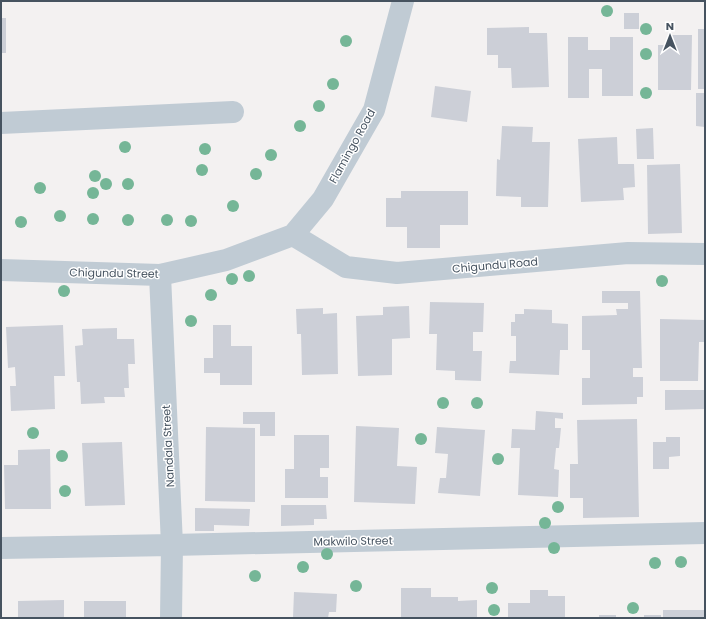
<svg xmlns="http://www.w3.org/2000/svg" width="706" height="619" viewBox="0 0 706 619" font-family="Poppins,sans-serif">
  <rect width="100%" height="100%" fill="#f3f1f1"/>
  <!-- building -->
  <path fill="#cccfd7" d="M 624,13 L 639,13 L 639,29 L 624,29 Z
    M 1,18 L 6,18 L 6,53 L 1,53 Z
    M 529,27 L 529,33 L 547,33 L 549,87 L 512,88 L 511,68 L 498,68 L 498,55 L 487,55 L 487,28 Z
    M 698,29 L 705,29 L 705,89 L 698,89 Z
    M 672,35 L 692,35 L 691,90 L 658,90 L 658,45 L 672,45 Z
    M 568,37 L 588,37 L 588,50 L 610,50 L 610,37 L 633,37 L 633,96 L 602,96 L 602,69 L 589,69 L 589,98 L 568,98 Z
    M 435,86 L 471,91 L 467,122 L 431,117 Z
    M 696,93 L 705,93 L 705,127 L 696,126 Z
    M 502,126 L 533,127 L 532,142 L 550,142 L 548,207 L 521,207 L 521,197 L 496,196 L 497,159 L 500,160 Z
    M 653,128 L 654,159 L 637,159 L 636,129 Z
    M 617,137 L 618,164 L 634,164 L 635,187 L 623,188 L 624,200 L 581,202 L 578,139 Z
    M 680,164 L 682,233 L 648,234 L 647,165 Z
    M 401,191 L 468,191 L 468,225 L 440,225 L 440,248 L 407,248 L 407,227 L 386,227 L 386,198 L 401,198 Z
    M 602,291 L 640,291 L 642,368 L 633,368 L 633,377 L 643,377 L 643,397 L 637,397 L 637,404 L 582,405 L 582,378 L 590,378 L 590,350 L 582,350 L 582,316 L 617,315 L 616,309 L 628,309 L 628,303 L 602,303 Z
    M 430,302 L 484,303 L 483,332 L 473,332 L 473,351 L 482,351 L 481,381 L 455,380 L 455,371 L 436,370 L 437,334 L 429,334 Z
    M 409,306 L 410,338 L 392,339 L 392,375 L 358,376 L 356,316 L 383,315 L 383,307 Z
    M 323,308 L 323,314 L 337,313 L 338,374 L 302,375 L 301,334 L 297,334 L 296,309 Z
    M 524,309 L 552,310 L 552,323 L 568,324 L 568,350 L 560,350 L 559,375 L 509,373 L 510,361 L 516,361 L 516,336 L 511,336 L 511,322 L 515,322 L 515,314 L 524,314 Z
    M 660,319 L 705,320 L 705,342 L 699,342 L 698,381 L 660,381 Z
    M 63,325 L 65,376 L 54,376 L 55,409 L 11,411 L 10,386 L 16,386 L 15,367 L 8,368 L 6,327 Z
    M 213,325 L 231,325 L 231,346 L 252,346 L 252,385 L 220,385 L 220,373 L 204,373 L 204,358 L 213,358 Z
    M 117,328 L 117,339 L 134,339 L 135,364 L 128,364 L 129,388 L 124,388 L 125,397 L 104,397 L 105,403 L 81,404 L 80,382 L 77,382 L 75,346 L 83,345 L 82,329 Z
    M 665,390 L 705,390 L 705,409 L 665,410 Z
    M 536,411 L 563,413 L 563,419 L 555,418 L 555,428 L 561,428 L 559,448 L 556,448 L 554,469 L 559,470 L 558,497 L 518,495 L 520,448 L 511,448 L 512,429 L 535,430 Z
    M 243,412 L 275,412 L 275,436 L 260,436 L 260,424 L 243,424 Z
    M 637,419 L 639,517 L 583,518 L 583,498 L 570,498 L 570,464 L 578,464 L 577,420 Z
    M 356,426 L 399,428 L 397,466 L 417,467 L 415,504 L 354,502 Z
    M 206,427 L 255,428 L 255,502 L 205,501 Z
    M 437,427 L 485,430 L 480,496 L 438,493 L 440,478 L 446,478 L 448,454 L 435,453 Z
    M 294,435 L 329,435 L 329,468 L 320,468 L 320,477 L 328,477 L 328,498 L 285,498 L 285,469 L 294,469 Z
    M 666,437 L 680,437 L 680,456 L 669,457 L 669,469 L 653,469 L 653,442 L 666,442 Z
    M 122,442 L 125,505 L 85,506 L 82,443 Z
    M 50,449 L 51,509 L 5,509 L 4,465 L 18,465 L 18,450 Z
    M 281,505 L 326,505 L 327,519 L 314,519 L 314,525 L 281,526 Z
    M 195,508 L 250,509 L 249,526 L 214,525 L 214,531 L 195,531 Z
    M 401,588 L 431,588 L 431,597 L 458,597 L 458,601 L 477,600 L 477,618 L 401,618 Z
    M 530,590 L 548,590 L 548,596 L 565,596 L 565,618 L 508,618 L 508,603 L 530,603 Z
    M 294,592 L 337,594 L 336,612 L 329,612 L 328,618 L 293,618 Z
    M 64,600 L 64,618 L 18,618 L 18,601 Z
    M 84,601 L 126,601 L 126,618 L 84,618 Z
    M 663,610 L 705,610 L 705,618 L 663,618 Z
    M 599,615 L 616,615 L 616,618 L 599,618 Z
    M 644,615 L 661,615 L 661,618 L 644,618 Z"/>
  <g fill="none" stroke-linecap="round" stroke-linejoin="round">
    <!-- minor -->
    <path stroke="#c0cbd4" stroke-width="22" d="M 1,123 L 233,112
      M 293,235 L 346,267 L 397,273 L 628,253 L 705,254
      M 293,235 L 323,199 L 374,110 L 403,1
      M 1,270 L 160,275 L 226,260 L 293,235
      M 160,275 L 172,545 L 171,618
      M 1,548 L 172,545 L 705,533"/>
  </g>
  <!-- trees -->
  <g fill="#75b697">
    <circle cx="607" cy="11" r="6"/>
    <circle cx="646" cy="29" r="6"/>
    <circle cx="346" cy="41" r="6"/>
    <circle cx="646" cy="54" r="6"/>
    <circle cx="333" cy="84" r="6"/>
    <circle cx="646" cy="93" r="6"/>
    <circle cx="319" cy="106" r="6"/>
    <circle cx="300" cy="126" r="6"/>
    <circle cx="125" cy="147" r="6"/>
    <circle cx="205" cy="149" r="6"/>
    <circle cx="271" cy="155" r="6"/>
    <circle cx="202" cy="170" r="6"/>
    <circle cx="256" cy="174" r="6"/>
    <circle cx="95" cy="176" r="6"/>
    <circle cx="106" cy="184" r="6"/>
    <circle cx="128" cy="184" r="6"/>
    <circle cx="40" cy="188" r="6"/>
    <circle cx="93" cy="193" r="6"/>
    <circle cx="233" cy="206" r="6"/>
    <circle cx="60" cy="216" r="6"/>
    <circle cx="93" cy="219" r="6"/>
    <circle cx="128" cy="220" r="6"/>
    <circle cx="167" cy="220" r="6"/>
    <circle cx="191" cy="221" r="6"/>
    <circle cx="21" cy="222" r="6"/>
    <circle cx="249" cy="276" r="6"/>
    <circle cx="232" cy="279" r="6"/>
    <circle cx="662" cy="281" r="6"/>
    <circle cx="64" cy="291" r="6"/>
    <circle cx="211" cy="295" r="6"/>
    <circle cx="191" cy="321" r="6"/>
    <circle cx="443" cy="403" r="6"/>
    <circle cx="477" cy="403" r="6"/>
    <circle cx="33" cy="433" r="6"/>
    <circle cx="421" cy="439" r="6"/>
    <circle cx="62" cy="456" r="6"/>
    <circle cx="498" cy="459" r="6"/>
    <circle cx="65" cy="491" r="6"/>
    <circle cx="558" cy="507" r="6"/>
    <circle cx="545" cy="523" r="6"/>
    <circle cx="554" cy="548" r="6"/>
    <circle cx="327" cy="554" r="6"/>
    <circle cx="681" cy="562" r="6"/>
    <circle cx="655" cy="563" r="6"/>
    <circle cx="303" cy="567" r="6"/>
    <circle cx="255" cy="576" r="6"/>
    <circle cx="356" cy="586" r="6"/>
    <circle cx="492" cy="588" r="6"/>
    <circle cx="633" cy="608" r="6"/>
    <circle cx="494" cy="610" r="6"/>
  </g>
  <g text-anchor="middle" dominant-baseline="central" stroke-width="3" stroke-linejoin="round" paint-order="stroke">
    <!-- street labels -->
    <g font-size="11" fill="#465360" stroke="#fff">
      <text transform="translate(352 146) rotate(-61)">Flamingo Road</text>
      <text transform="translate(495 265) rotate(-5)">Chigundu Road</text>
      <text transform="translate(114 273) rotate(1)">Chigundu Street</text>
      <text transform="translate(168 446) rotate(-93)">Nandala Street</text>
      <text transform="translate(353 541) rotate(-1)">Makwilo Street</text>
    </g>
  </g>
  <!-- border -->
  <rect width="706" height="619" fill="none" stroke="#465360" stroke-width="4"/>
  <!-- north arrow -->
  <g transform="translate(670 36)" stroke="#ffffff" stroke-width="3" paint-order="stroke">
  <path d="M0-3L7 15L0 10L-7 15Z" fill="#465360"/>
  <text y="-6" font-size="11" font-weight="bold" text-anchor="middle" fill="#465360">N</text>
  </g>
</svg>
